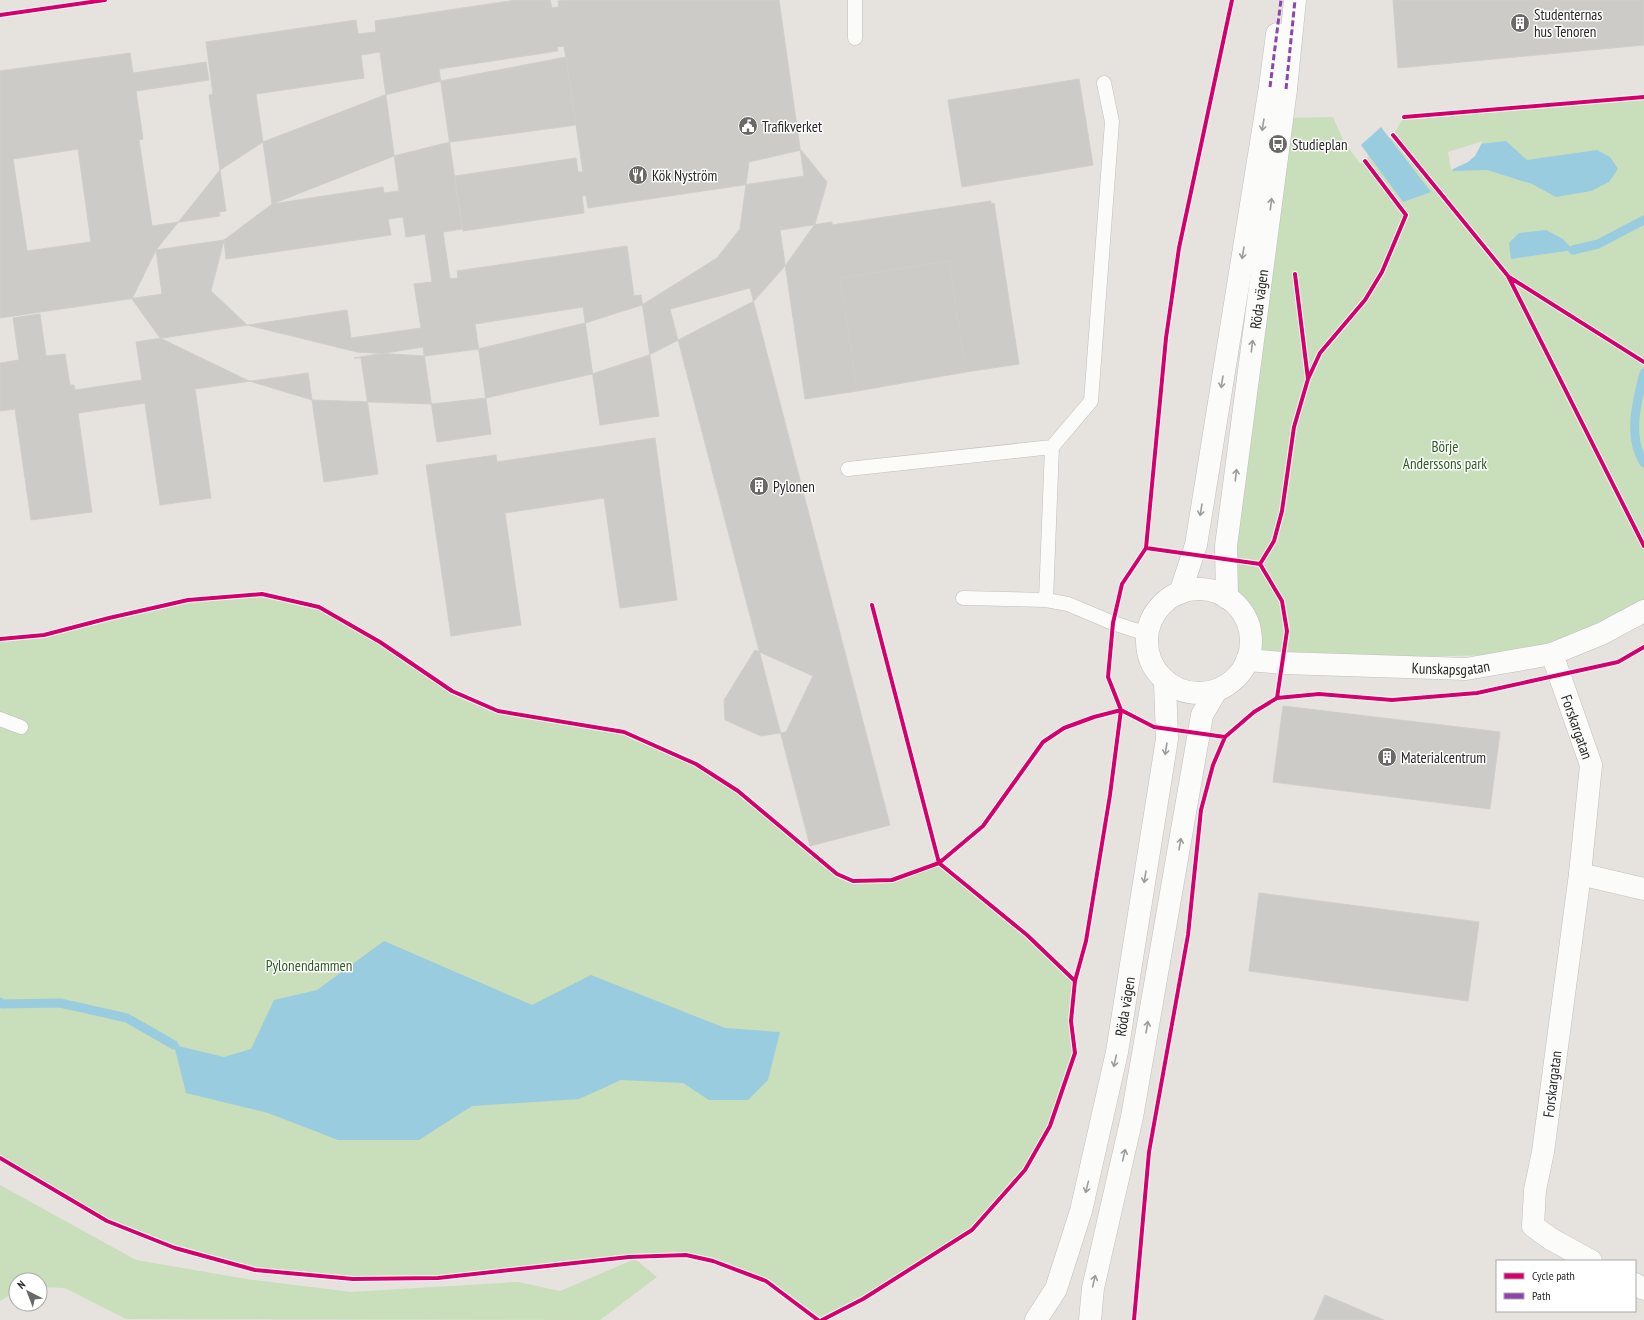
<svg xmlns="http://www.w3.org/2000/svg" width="1644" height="1320" viewBox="0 0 1644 1320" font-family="'PT Sans Narrow',sans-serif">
  <rect width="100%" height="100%" fill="#e6e2de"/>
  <!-- green -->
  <path fill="#c9deba" d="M 1644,97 L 1644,611 L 1552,654 L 1247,660 C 1255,633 1248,616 1227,598 L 1286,118 L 1333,117 L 1343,140 L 1360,164 L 1393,135 L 1404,117 Z
    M 262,594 L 319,607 L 380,642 L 452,691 L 498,711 L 624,732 L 696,764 L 738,791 L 837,874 L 853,881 L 892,880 L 939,863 L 1027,935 L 1075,981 L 1071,1021 L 1075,1053 L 1050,1126 L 1025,1170 L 972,1230 L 863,1299 L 822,1320 L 818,1320 L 766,1281 L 713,1261 L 686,1255 L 629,1257 L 438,1278 L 353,1279 L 255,1270 L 175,1248 L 107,1221 L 0,1158 L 0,639 L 44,635 L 109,618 L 188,600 Z
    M 0,1185 L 136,1260 L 246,1279 L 351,1292 L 518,1282 L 560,1291 L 635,1259 L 657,1277 L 600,1320 L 126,1319 L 65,1288 L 40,1287 L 40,1280 L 16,1280 L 16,1291 L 0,1301 Z"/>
  <!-- water -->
  <path fill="#9accdf" d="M 1381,127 L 1431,192 L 1403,202 L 1361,145 Z
    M 1506,141 L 1527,160 L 1597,150 L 1610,157 L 1618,169 L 1609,182 L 1591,191 L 1556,197 L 1532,184 L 1487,170 L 1453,171 L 1449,154 L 1480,144 Z
    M 1546,230 L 1563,239 L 1573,250 L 1511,259 L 1509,243 L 1519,233 Z
    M 384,941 L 532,1005 L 591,975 L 725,1028 L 780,1032 L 768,1080 L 748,1100 L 709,1100 L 683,1083 L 621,1080 L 579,1099 L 472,1106 L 419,1140 L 338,1140 L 268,1113 L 186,1093 L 174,1045 L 224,1057 L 251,1049 L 274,1000 L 317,990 Z"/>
  <!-- pier -->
  <path fill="#e6e2de" d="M 1483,141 L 1475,156 L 1468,162 L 1451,170 L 1448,152 Z"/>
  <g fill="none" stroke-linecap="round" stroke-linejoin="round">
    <!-- stream -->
    <path stroke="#9accdf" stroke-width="9" d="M 1573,250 L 1598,244 L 1644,220
      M 1644,373 C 1637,401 1627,437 1644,463
      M 0,1002 L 2,1004 L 60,1003 L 127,1018 L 174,1045"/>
  </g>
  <!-- building -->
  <path fill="#cdcbc8" stroke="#d1ceca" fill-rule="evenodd" d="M 516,0 L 550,0 L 552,8 L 559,7 L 558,1 L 567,0 L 779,0 L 804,176 L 588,208 L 586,195 L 582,196 L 584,213 L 463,231 L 455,176 L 576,158 L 578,172 L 583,172 L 576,125 L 564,46 L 557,47 L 558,51 L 439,69 L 462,229 L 443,232 L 450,279 L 458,278 L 457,271 L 627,246 L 634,296 L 641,295 L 659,416 L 600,425 L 583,307 L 475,324 L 491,434 L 437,442 L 423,347 L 354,358 L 361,358 L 378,474 L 324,482 L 308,373 L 195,389 L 211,498 L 160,505 L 145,403 L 78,413 L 92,512 L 31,520 L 15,409 L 0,411 L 0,363 L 19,360 L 13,318 L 40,314 L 46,356 L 65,354 L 70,385 L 74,385 L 75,390 L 142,380 L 136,342 L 347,310 L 351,338 L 421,328 L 414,284 L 432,282 L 425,234 L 406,237 L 403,217 L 388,219 L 391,235 L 226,259 L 224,240 L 156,250 L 162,294 L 0,318 L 0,71 L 130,53 L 133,73 L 206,62 L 209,80 L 136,91 L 143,139 L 139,140 L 152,226 L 220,216 L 219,212 L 226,211 L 209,95 L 213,94 L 206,42 L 356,20 L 358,34 L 376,32 L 375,21 ZM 380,52 L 399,191 L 384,193 L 383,187 L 272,204 L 256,94 L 364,78 L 361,55 ZM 78,149 L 91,242 L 27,251 L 13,159 Z
    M 1393,0 L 1644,0 L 1644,45 L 1398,68 Z
    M 566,57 L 576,125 L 450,142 L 394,156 L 272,204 L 224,240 L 211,291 L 247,325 L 357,352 L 425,356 L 478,349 L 585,323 L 642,305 L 717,258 L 740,229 L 749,162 L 801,150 L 827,182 L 815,224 L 785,266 L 754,301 L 649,355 L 592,374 L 486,398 L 432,404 L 312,400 L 249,381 L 160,338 L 132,299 L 156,250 L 220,170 L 263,142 L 385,95 L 441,81 Z
    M 1079,79 L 1093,165 L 962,187 L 948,100 Z
    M 991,201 L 991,204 L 994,203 L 1019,364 L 966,372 L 949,261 L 840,278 L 857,391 L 805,399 L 780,230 L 832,222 L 832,225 Z
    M 949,261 L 966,372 L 857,391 L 840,278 Z
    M 750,288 L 890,825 L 810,846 L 670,309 Z
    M 655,438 L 677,600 L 620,608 L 604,498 L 505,513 L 521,625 L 451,636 L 426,465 L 496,455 L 497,462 Z
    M 755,650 L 813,676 L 786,732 L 761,736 L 725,720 L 724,700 Z
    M 1283,706 L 1500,732 L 1490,809 L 1273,782 Z
    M 1259,893 L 1479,922 L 1468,1001 L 1249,971 Z
    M 1325,1295 L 1384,1320 L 1314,1320 Z"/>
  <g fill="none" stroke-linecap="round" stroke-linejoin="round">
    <!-- lane casing -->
    <g stroke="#c0bebf" stroke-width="15">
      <path id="lane" d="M 855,0 L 855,38
        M 1104,83 L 1112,122 L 1091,401 L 1052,447 L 1046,600 L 1068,604 L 1113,623 L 1147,634
        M 848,469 L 1052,447
        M 963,598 L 1046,600
        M 0,719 L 21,727"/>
    </g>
    <!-- street casing -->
    <g stroke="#c0bebf" stroke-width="23">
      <g id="street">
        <path d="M 1270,87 L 1277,34"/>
        <path d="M 1286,89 L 1295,0"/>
        <path id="s1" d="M 1552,654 L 1591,765 L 1580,874 L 1543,1152 L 1535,1190 L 1533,1226 L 1551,1239 L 1591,1261"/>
        <path id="s2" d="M 1247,660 L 1283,663 L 1466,669 L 1552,654 L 1603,633 L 1644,611"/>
        <path d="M 1580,874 L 1644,889"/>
        <path d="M 1635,1284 L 1644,1289"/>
      </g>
    </g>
    <!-- secondary casing -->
    <g stroke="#c0bebf" stroke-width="23">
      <g id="secondary">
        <circle cx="1199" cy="641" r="52"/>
        <path d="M 1180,593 L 1196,545 L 1270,87"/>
        <path id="s3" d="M 1227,598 L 1226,546 L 1286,89"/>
        <path id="s4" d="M 1036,1320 L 1056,1289 L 1081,1211 L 1117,1052 L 1167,739 L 1165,682"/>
        <path d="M 1090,1320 L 1093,1288 L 1132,1117 L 1202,715 L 1216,691"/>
      </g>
    </g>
    <!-- lane -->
    <use href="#lane" stroke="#fbfbfa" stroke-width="14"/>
    <!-- street -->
    <use href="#street" stroke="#fbfbfa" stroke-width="22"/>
    <!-- secondary -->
    <use href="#secondary" stroke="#fbfbfa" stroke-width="22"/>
    <!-- quiet -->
    <path stroke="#8e44ad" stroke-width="3" stroke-dasharray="6 3" stroke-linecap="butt" d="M 1270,87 L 1281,0
      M 1286,89 L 1295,0"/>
    <!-- cycleway casing -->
    <g stroke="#fff" stroke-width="6">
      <path id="cycleway" d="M 0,15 L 105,0
        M 1404,117 L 1644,97
        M 1393,135 L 1508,276 L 1644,546
        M 1295,274 L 1308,379
        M 1509,277 L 1644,362
        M 1146,548 L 1260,564
        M 872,605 L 939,863 L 1027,935 L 1075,981
        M 0,639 L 44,635 L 109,618 L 188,600 L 262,594 L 319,607 L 380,642 L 452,691 L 498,711 L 624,732 L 696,764 L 738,791 L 837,874 L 853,881 L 892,880 L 939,863 L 983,826 L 1043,742 L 1064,728 L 1094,717 L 1121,710 L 1154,727 L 1225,737
        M 1277,698 L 1287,631 L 1282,601 L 1260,564 L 1274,541 L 1282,511 L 1294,427 L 1308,379 L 1320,353 L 1365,300 L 1382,272 L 1406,215 L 1365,161
        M 0,1158 L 107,1221 L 175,1248 L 255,1270 L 353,1279 L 438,1278 L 629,1257 L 686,1255 L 713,1261 L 766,1281 L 818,1320
        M 822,1320 L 863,1299 L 972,1230 L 1025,1170 L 1050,1126 L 1075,1053 L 1071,1021 L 1075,981 L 1086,941 L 1110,795 L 1121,710 L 1108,677 L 1113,623 L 1122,584 L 1146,548 L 1166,338 L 1179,248 L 1232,0
        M 1134,1320 L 1149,1152 L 1188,935 L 1201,810 L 1213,765 L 1225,737 L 1254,712 L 1277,698 L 1319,694 L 1392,700 L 1477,693 L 1618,662 L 1644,647"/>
    </g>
    <!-- cycleway -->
    <use href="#cycleway" stroke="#d6006c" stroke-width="4"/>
  </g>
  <!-- one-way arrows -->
  <defs><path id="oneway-shaft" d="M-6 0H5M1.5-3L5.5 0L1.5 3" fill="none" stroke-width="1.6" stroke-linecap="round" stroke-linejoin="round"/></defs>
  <g stroke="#9c9c9c">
    <use href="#oneway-shaft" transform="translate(1263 125) rotate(99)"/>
    <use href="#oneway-shaft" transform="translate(1271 204) rotate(-83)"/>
    <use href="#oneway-shaft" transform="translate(1243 253) rotate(99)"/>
    <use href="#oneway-shaft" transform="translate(1252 346) rotate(-83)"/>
    <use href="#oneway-shaft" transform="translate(1222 382) rotate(99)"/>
    <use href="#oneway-shaft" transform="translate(1236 475) rotate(-83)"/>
    <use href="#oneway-shaft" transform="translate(1201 510) rotate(99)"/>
    <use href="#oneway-shaft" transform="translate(1166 749) rotate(99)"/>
    <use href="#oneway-shaft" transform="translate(1180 844) rotate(-80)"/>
    <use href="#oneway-shaft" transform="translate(1145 877) rotate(99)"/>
    <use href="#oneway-shaft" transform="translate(1147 1027) rotate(-80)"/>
    <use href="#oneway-shaft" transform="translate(1115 1061) rotate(103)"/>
    <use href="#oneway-shaft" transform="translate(1124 1155) rotate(-77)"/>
    <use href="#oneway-shaft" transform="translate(1087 1187) rotate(104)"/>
    <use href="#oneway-shaft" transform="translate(1094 1281) rotate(-77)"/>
  </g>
  <!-- icons -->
  <defs>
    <g id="building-disc" transform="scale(1)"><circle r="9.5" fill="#6a6968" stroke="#fff"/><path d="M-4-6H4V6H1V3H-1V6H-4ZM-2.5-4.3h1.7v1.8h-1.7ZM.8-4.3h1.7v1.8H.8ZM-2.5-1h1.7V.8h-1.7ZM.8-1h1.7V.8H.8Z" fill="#fff"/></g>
    <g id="civic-disc" transform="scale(1)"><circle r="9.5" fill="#6a6968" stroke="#fff"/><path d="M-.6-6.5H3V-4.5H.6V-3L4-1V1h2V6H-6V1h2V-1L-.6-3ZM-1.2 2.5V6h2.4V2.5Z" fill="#fff"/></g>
    <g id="bus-disc" transform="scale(1)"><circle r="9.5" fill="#6a6968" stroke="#fff"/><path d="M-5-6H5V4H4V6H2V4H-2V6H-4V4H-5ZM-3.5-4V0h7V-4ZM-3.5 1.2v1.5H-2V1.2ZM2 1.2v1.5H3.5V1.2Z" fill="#fff"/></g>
    <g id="restaurant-disc" transform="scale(1)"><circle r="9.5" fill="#6a6968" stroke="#fff"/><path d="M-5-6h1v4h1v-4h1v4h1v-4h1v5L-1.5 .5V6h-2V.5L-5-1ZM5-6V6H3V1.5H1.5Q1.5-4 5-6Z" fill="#fff"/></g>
  </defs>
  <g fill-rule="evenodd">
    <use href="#building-disc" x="1520" y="23"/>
    <use href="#civic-disc" x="748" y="126"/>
    <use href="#bus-disc" x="1278" y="144"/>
    <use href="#restaurant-disc" x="638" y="175"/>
    <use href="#building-disc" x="759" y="486"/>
    <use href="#building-disc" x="1387" y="757"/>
  </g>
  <g text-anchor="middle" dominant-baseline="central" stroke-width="3" stroke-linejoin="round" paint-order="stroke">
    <!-- poi labels -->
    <g font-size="15" fill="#282828" stroke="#fff" text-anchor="start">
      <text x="1534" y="14">Studenternas<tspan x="1534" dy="17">hus Tenoren</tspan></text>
      <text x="762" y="126">Trafikverket</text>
      <text x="1292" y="144">Studieplan</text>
      <text x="652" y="175">Kök Nyström</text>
      <text x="773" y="486">Pylonen</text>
      <text x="1401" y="757">Materialcentrum</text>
    </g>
    <!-- street labels -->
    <g font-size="15" fill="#282828" stroke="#fff">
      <text stroke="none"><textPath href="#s3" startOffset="301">Röda vägen</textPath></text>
      <text stroke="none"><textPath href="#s2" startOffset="204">Kunskapsgatan</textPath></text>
      <text stroke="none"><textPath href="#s1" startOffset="77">Forskargatan</textPath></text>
      <text stroke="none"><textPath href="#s4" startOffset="328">Röda vägen</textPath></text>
      <text transform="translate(1552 1084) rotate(-83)">Forskargatan</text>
    </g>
    <!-- park labels -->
    <g font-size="15" fill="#2c5c21" stroke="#fff">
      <text x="1445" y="446">Börje<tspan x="1445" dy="17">Anderssons park</tspan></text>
      <text x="309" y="965">Pylonendammen</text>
    </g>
  </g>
  <!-- legend -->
  <rect x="1496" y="1260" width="140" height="52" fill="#ffffff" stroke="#a9a9a9"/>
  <rect x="1504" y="1273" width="20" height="6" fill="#d6006c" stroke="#a9a9a9"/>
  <text x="1532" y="1280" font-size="12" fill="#282828">Cycle path</text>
  <rect x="1504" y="1293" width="20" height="6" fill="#8e44ad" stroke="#a9a9a9"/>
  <text x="1532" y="1300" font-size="12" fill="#282828">Path</text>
  <!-- north arrow -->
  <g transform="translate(28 1292) rotate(318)"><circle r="19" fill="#ffffff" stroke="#a9a9a9"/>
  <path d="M0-3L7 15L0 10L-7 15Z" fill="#6a6968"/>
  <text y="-6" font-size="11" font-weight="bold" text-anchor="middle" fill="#282828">N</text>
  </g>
</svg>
